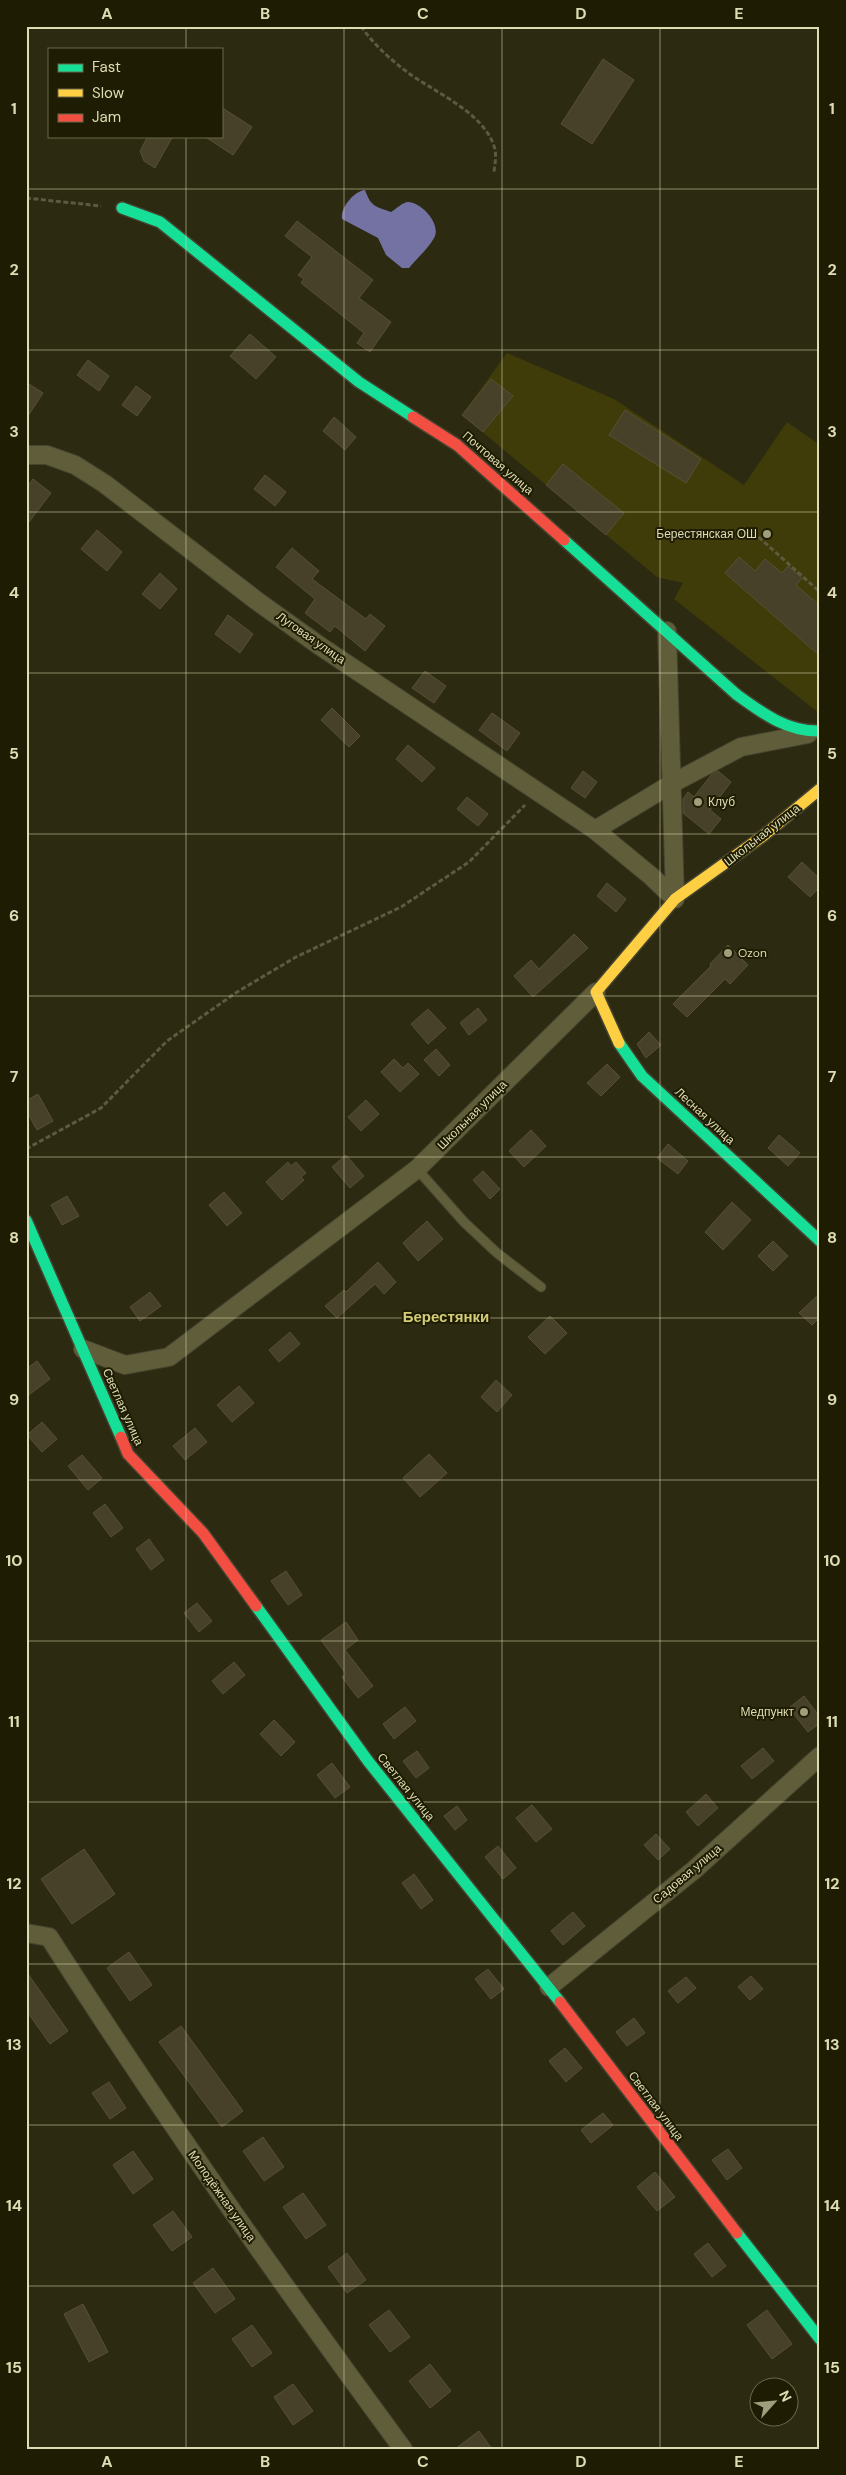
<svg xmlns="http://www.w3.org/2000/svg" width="846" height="2475" viewBox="0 0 846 2475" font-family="'DM Sans',sans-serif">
  <rect width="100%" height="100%" fill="#2c2a11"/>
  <!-- built -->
  <path fill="#403c0a" d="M 507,353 L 614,399 L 744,485 L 787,422 L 820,445 L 819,713 L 674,599 L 683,583 L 657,577 L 462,415 Z"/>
  <!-- water -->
  <path fill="#7372a2" d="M 365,190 C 371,207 375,206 391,212 C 396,209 403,202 408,202 C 421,202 442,224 434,238 C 428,249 417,258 409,268 L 402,268 L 386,255 L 378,238 L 342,219 C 340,208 354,191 365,190 Z"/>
  <!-- building -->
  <path fill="#474129" stroke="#575034" d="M 603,59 L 634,80 L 592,144 L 561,124 Z
    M 221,107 L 252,127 L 233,155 L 204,136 L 221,136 Z
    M 148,136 L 173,136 L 155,168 L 144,161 L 140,151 Z
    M 297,221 L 373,280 L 359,298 L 391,322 L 370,352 L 357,343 L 364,333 L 301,283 L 304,279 L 298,275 L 312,257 L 285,236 Z
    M 250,334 L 276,357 L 256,379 L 230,356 Z
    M 88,360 L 109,376 L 99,391 L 77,375 Z
    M 491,379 L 513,396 L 483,432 L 462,415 Z
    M 26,382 L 43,393 L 26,419 Z
    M 136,386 L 151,397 L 137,416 L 122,405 Z
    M 625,410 L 701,459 L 686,483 L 609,435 Z
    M 334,417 L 356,437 L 345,450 L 323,431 Z
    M 563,464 L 624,513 L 606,535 L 546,485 Z
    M 265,475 L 286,492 L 275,506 L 254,489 Z
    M 33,479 L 51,493 L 26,526 L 26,488 Z
    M 97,530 L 122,552 L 107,571 L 81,549 Z
    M 292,548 L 319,571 L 312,579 L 366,619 L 370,614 L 385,626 L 365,651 L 335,626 L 330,632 L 305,613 L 315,599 L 276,567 Z
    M 739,557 L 755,571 L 765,559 L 782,573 L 788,566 L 802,578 L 796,585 L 820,606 L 820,656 L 725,573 Z
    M 160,573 L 177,589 L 160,609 L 142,594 Z
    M 228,615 L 253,634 L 240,653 L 215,634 Z
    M 425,671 L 446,686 L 434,703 L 412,688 Z
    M 332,708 L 360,736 L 349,747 L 321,720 Z
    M 492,713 L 520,733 L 507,751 L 479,730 Z
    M 408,745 L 435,768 L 422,782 L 396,759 Z
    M 583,771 L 597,782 L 585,798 L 571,788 Z
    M 718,771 L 731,782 L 710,810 L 721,819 L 709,834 L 683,813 L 683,799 L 688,792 L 694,797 L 712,774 Z
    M 467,797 L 488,814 L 478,826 L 457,809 Z
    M 802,862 L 820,879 L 820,887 L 810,897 L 788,877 Z
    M 607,883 L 626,899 L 616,912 L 597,896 Z
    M 574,934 L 588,948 L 533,997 L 514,976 L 531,960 L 539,969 Z
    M 728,945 L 748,965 L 730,984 L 725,979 L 687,1017 L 673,1004 L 711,966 L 710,964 Z
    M 478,1008 L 487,1020 L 469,1035 L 460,1023 Z
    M 428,1009 L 446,1028 L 428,1044 L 411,1024 Z
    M 649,1032 L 661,1045 L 646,1058 L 637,1044 Z
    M 436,1049 L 450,1065 L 439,1076 L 424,1060 Z
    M 394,1059 L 403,1068 L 408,1063 L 419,1074 L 400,1092 L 381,1072 Z
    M 607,1064 L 620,1077 L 601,1096 L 587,1083 Z
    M 38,1094 L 53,1121 L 37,1130 L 26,1110 L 26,1101 Z
    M 366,1100 L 379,1114 L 361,1131 L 348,1117 Z
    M 531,1130 L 546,1146 L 524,1167 L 509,1151 Z
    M 779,1135 L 800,1153 L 788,1166 L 768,1148 Z
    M 668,1144 L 688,1161 L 678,1174 L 657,1158 Z
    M 346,1155 L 364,1176 L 350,1188 L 332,1167 Z
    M 288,1162 L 291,1166 L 296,1162 L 306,1173 L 301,1177 L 304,1180 L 282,1200 L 266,1182 Z
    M 483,1171 L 500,1189 L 490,1199 L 473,1180 Z
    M 224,1192 L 242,1213 L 227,1226 L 209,1205 Z
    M 67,1196 L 79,1216 L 62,1225 L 51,1205 Z
    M 732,1202 L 751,1220 L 723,1250 L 705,1232 Z
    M 427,1221 L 443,1239 L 418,1261 L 403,1243 Z
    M 773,1241 L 788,1256 L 773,1271 L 758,1256 Z
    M 378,1262 L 396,1282 L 384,1294 L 375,1284 L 337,1318 L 325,1306 L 344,1290 L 346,1292 Z
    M 150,1292 L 161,1306 L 140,1321 L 130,1307 Z
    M 820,1293 L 820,1317 L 812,1325 L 799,1313 Z
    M 550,1316 L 567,1333 L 545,1354 L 528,1337 Z
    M 290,1332 L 300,1344 L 279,1362 L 269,1350 Z
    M 37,1361 L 50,1379 L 26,1397 L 26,1369 Z
    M 496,1380 L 512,1395 L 497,1412 L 481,1397 Z
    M 239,1386 L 254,1403 L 232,1422 L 217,1405 Z
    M 42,1422 L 57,1439 L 42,1452 L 27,1435 Z
    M 195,1428 L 207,1442 L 185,1460 L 173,1446 Z
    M 429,1454 L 447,1473 L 420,1497 L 403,1478 Z
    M 82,1455 L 102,1478 L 88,1490 L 68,1466 Z
    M 105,1504 L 123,1528 L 111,1537 L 93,1513 Z
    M 149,1539 L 164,1560 L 151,1570 L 136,1549 Z
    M 286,1571 L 302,1595 L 288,1605 L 271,1581 Z
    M 197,1603 L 212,1621 L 199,1632 L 184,1613 Z
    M 346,1622 L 358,1640 L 345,1650 L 373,1686 L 358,1698 L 342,1677 L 346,1674 L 321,1640 Z
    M 234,1662 L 245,1675 L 223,1694 L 212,1681 Z
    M 804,1696 L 820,1717 L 820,1723 L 808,1732 L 789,1708 Z
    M 405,1707 L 416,1721 L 394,1739 L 383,1724 Z
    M 274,1720 L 295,1742 L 281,1756 L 260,1734 Z
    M 763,1748 L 774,1761 L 752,1779 L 741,1766 Z
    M 417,1751 L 429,1768 L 416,1778 L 403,1761 Z
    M 332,1763 L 350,1787 L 335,1798 L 317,1775 Z
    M 706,1794 L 718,1808 L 698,1826 L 686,1812 Z
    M 532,1805 L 552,1829 L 536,1842 L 516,1818 Z
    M 457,1806 L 467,1820 L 455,1830 L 444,1816 Z
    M 656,1834 L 670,1849 L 658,1860 L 644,1845 Z
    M 498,1846 L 516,1868 L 503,1879 L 485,1857 Z
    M 84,1849 L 115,1894 L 72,1924 L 41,1879 Z
    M 414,1874 L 433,1900 L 421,1909 L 402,1883 Z
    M 573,1912 L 585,1926 L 563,1945 L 551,1931 Z
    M 129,1952 L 152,1985 L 130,2001 L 107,1968 Z
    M 488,1969 L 504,1989 L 491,1999 L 475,1979 Z
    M 26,1971 L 68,2031 L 50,2044 L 26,2010 Z
    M 751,1976 L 763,1989 L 750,2000 L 738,1987 Z
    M 686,1977 L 696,1988 L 678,2003 L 668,1991 Z
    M 634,2018 L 645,2033 L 627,2046 L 616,2032 Z
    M 181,2026 L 243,2111 L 222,2127 L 159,2042 Z
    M 565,2048 L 582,2068 L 566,2082 L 549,2061 Z
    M 109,2082 L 126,2108 L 110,2119 L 92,2093 Z
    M 603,2113 L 613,2125 L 591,2143 L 581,2130 Z
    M 263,2137 L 284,2167 L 264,2181 L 243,2151 Z
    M 728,2149 L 742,2168 L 727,2180 L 712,2160 Z
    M 133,2151 L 153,2179 L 133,2194 L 113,2165 Z
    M 655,2172 L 675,2197 L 657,2211 L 637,2187 Z
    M 303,2193 L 326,2225 L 306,2239 L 283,2207 Z
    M 173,2211 L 192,2237 L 172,2251 L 153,2225 Z
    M 708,2243 L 726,2266 L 712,2277 L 694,2254 Z
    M 347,2253 L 366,2280 L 347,2293 L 328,2267 Z
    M 213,2268 L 235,2299 L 215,2313 L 193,2283 Z
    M 83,2304 L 108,2352 L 89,2362 L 64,2314 Z
    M 389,2310 L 410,2337 L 390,2352 L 369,2325 Z
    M 767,2310 L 792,2344 L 772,2359 L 747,2325 Z
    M 252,2325 L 272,2353 L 252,2367 L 232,2339 Z
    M 430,2364 L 451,2391 L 430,2408 L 409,2381 Z
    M 293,2384 L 313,2411 L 293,2425 L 274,2397 Z
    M 479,2431 L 492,2449 L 455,2449 Z"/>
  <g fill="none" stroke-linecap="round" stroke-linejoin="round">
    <!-- lane casing -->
    <g stroke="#45442f" stroke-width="11">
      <path id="lane" d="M 417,1169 L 464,1222 L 497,1253 L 541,1287"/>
    </g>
    <!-- street casing -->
    <g stroke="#45442f" stroke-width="20">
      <path id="street" d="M 26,455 L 47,455 L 75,465 L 105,484 L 257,601 L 320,646 L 595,830 L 651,876 L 675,899
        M 667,631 L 675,899
        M 595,830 L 673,783 L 741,747 L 808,734
        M 83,1349 L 125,1365 L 169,1357 L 417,1169 L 596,992
        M 26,1933 L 49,1937 C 161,2112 280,2282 403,2449
        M 549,1987 L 694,1870 L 820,1756"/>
    </g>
    <!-- fast casing -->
    <g stroke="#45442f" stroke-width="14">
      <path id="fast" d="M 122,208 L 160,222 L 359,382 L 413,417
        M 564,540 L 736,694 C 762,713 787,732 820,731
        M 619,1043 L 642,1076 L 820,1241
        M 26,1220 L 121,1437
        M 256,1606 L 368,1761 L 560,2002
        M 737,2233 L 820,2339"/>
    </g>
    <!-- slow casing -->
    <g stroke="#45442f" stroke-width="14">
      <path id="slow" d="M 619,1043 L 596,992 L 675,899 L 763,836 L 820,789"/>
    </g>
    <!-- jam casing -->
    <g stroke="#45442f" stroke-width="14">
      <path id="jam" d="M 413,417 L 457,445 L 564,540
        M 121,1437 L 128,1454 L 203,1533 L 256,1606
        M 560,2002 L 737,2233"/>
    </g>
    <!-- path -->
    <path stroke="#5c5b3f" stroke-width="3" stroke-dasharray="5 2.5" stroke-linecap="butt" d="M 361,26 C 373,44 390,59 407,72 C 434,92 483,112 494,146 C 497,154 495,163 494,172
      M 26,198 L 101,206
      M 753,532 L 820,592
      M 26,1149 L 101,1108 L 167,1041 L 237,992 L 296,957 L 401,907 L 469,862 L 525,805"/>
    <!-- lane -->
    <use href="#lane" stroke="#605d3a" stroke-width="9"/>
    <!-- street -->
    <use href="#street" stroke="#605d3a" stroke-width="18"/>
    <!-- fast -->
    <use href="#fast" stroke="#16e098" stroke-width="11"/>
    <!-- slow -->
    <use href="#slow" stroke="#ffcf43" stroke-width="11"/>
    <!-- jam -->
    <use href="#jam" stroke="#f24e42" stroke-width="11"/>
  </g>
  <!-- grid -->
  <path fill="none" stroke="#dedcb4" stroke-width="1" stroke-opacity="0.55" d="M 186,26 L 186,49M 344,26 L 344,2449M 502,26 L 502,2449M 660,26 L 660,2449M 186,136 L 186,2449M 26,189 L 820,189M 26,350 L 820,350M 26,512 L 820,512M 26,673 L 820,673M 26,834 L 820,834M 26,996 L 820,996M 26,1157 L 820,1157M 26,1318 L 820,1318M 26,1480 L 820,1480M 26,1641 L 820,1641M 26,1802 L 820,1802M 26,1964 L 820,1964M 26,2125 L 820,2125M 26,2286 L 820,2286"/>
  <!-- markers -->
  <g fill="#a09e7b" stroke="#1e1c02" stroke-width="2">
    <circle cx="767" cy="534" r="5"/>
    <circle cx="698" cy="802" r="5"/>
    <circle cx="728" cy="953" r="5"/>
    <circle cx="804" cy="1712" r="5"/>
  </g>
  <g text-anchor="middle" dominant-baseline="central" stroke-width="4" stroke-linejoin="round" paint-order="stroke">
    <!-- street labels -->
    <g font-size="12" fill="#dedcb4" stroke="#1e1c02">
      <text transform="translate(498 463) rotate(41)">Почтовая улица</text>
      <text transform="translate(311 638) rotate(35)">Луговая улица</text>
      <text transform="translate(762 835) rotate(-38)">Школьная улица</text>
      <text transform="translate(472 1115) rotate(-45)">Школьная улица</text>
      <text transform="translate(705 1116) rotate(43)">Лесная улица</text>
      <text transform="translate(123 1407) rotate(66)">Светлая улица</text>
      <text transform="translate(406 1787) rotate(51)">Светлая улица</text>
      <text transform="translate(687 1874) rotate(-40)">Садовая улица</text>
      <text transform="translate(656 2106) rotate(53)">Светлая улица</text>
      <text transform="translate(222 2196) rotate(55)">Молодёжная улица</text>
    </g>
    <!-- poi labels -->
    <g font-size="12" fill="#dedcb4" stroke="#1e1c02" text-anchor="end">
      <text x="757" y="534">Берестянская ОШ</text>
      <text x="708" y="802" text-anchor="start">Клуб</text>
      <text x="738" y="953" text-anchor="start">Ozon</text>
      <text x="794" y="1712">Медпункт</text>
    </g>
    <!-- quarter labels -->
    <g font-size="15" font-weight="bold" fill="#d2cc77" stroke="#1e1c02">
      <text x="446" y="1317">Берестянки</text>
    </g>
  </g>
  <!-- border -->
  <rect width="846" height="2475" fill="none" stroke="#1e1c02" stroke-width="55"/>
  <!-- legend -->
  <rect x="48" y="48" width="175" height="90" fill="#1e1c02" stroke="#6b6949"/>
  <rect x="58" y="64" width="25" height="8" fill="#16e098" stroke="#6b6949"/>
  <text x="92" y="72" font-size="15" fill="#dedcb4">Fast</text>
  <rect x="58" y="89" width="25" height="8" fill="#ffcf43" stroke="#6b6949"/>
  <text x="92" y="98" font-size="15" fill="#dedcb4">Slow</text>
  <rect x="58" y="114" width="25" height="8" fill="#f24e42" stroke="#6b6949"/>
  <text x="92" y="122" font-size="15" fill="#dedcb4">Jam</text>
  <!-- north arrow -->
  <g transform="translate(774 2402) rotate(63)"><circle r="24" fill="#1e1c02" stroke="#6b6949"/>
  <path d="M0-4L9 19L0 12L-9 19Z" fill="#a09e7b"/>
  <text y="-8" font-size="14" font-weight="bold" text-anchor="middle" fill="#dedcb4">N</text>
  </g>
  <rect x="28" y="28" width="790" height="2420" fill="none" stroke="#dedcb4" stroke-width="2"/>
  <g font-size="16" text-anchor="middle" font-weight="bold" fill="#dedcb4">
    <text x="107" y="19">A</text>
    <text x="265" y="19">B</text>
    <text x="423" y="19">C</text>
    <text x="581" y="19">D</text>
    <text x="739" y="19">E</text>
    <text x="14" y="114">1</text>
    <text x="832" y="114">1</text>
    <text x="14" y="275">2</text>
    <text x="832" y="275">2</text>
    <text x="14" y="437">3</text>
    <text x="832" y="437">3</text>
    <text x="14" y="598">4</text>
    <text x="832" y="598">4</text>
    <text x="14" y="759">5</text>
    <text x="832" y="759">5</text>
    <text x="14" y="921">6</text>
    <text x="832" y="921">6</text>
    <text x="14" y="1082">7</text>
    <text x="832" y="1082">7</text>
    <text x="14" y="1243">8</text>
    <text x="832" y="1243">8</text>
    <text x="14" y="1405">9</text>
    <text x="832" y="1405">9</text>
    <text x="14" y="1566">10</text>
    <text x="832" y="1566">10</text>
    <text x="14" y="1727">11</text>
    <text x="832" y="1727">11</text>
    <text x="14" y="1889">12</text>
    <text x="832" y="1889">12</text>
    <text x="14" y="2050">13</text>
    <text x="832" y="2050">13</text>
    <text x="14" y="2211">14</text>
    <text x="832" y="2211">14</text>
    <text x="14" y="2373">15</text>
    <text x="832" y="2373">15</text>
    <text x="107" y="2467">A</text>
    <text x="265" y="2467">B</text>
    <text x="423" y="2467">C</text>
    <text x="581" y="2467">D</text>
    <text x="739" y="2467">E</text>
  </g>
</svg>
